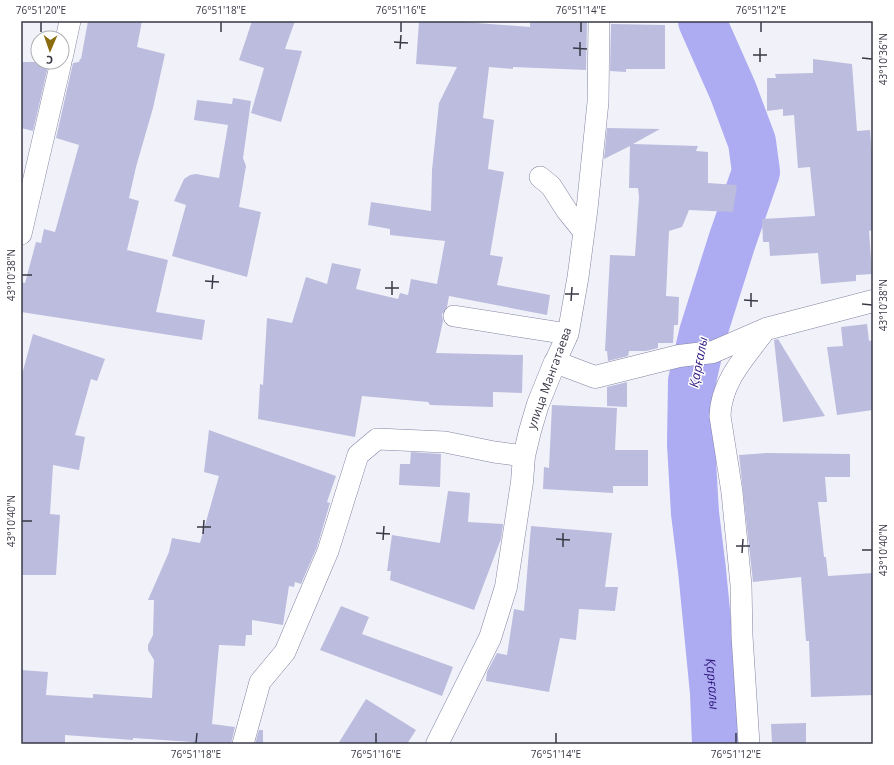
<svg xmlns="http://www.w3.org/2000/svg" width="894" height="765" viewBox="0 0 894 765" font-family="'Open Sans',sans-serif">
  <rect width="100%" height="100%" fill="#f1f2f9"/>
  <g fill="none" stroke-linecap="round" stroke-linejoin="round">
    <!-- river -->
    <path stroke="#adabf2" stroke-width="48" id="s1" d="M 702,21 L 733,91 L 752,142 L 756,172 L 732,241 L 703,333 L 692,381 L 691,444 L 695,513 L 702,570 L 714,693 L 716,744"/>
  </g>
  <!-- building -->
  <path fill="#bcbcde" d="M 88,21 L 142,21 L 137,47 L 165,54 L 153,108 L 136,167 L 129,198 L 139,201 L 127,250 L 168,260 L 156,312 L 205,320 L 202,340 L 21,312 L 21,282 L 25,283 L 36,242 L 41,243 L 44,229 L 55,232 L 79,145 L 56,138 L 73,63 L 79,62 L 80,59 L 81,59 Z
    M 252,21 L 295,21 L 285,49 L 302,51 L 281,122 L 251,113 L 264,68 L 239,60 Z
    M 419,21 L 450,21 L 530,27 L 530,21 L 587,21 L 586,70 L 513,67 L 513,69 L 489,67 L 483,118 L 494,120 L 488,169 L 504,172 L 490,255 L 503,257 L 497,285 L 550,295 L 547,315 L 449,296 L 447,307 L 442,314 L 443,321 L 436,353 L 523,355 L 522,393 L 493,392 L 493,407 L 430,405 L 428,402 L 362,396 L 355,437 L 258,419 L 260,384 L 263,385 L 267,318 L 292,323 L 306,277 L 327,284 L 332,263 L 361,269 L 356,289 L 398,299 L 400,293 L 408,295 L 411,279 L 437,284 L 445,241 L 390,235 L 390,229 L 368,225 L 371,202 L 431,211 L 432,170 L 439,103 L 457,67 L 416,64 Z
    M 611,24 L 665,25 L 665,69 L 626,69 L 626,72 L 610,71 Z
    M 813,59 L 852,64 L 857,131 L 870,130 L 873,167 L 873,230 L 869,231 L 872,274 L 856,275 L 856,281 L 821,284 L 818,253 L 770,256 L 769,242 L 763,242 L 762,219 L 815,216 L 810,167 L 798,168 L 794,115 L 783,116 L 783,109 L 767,111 L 767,78 L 776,78 L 775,74 L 813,73 Z
    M 21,62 L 49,62 L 33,131 L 21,128 Z
    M 233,98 L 251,101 L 243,158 L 246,166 L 239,207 L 261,212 L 247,277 L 172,256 L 186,205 L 174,201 L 184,179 L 190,175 L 196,174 L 219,178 L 228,125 L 194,120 L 197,100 L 232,104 Z
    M 607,128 L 660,129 L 633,144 L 698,146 L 696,151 L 708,152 L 708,183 L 737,185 L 733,212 L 689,210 L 682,227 L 669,231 L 666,296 L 679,297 L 678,325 L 674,325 L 673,343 L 658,343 L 658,348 L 646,351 L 629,351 L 628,356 L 608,361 L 607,351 L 605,351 L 610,255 L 635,256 L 639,197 L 638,188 L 629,188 L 630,146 L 604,159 Z
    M 867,324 L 869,341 L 873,340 L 873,410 L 837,415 L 827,347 L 843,346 L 841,327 Z
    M 33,334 L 105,359 L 97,381 L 91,379 L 75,435 L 85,437 L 79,470 L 53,465 L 50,514 L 60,515 L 56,575 L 21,575 L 21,378 Z
    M 778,339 L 825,416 L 783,422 L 774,340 Z
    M 627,382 L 627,407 L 607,406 L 607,387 Z
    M 552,405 L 617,408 L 615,450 L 648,450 L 648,486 L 613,486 L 613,493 L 543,489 L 544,467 L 549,468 Z
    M 209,430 L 336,476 L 327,502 L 330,503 L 317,547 L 301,584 L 295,582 L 294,587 L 289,586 L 283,625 L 252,620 L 252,635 L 246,635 L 245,646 L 219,645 L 212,724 L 235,727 L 231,744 L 193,744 L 193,742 L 133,738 L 133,740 L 65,735 L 65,744 L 21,744 L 21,670 L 48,672 L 46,695 L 93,698 L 93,694 L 152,698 L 154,660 L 148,650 L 148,645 L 153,635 L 154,600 L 148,600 L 169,552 L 172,538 L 200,543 L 219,476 L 204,472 Z
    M 411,452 L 441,454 L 440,487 L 399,485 L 400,464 L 410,464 Z
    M 767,453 L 850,454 L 850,477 L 825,477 L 827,502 L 818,502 L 824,557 L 826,557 L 828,576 L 873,573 L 873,695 L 811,697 L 809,641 L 806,641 L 801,577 L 753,582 L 739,455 Z
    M 448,491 L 470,493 L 468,522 L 503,524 L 501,539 L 474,610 L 390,580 L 391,571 L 387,571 L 392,535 L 440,543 Z
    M 531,526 L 612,533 L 605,587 L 618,587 L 615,611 L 579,609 L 576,640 L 560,638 L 549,692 L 486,681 L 487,672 L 497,653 L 507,655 L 514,609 L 524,611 Z
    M 341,606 L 369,617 L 362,634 L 453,667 L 442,696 L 320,650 Z
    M 366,699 L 416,730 L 407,744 L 338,744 Z
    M 806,723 L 806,744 L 772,744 L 771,724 Z
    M 259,730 L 263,730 L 263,744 L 255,744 Z"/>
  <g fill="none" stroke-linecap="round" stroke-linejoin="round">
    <!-- street casing -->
    <g stroke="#8384a4" stroke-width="22">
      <path id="street" d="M 62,58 L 70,21
        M 540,177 L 551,186 L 567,211 L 584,232
        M 21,234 L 61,62
        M 454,316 L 568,334
        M 555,362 L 568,334 L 578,277 L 587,209 L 598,102 L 599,21
        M 243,744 L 260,682 L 285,652 L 328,551 L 358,455 L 377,439 L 445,442 L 494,452 L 524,456
        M 749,744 L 742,636 L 741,585 L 732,492 L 720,416 C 721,381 746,356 766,329"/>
    </g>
    <!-- secondary casing -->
    <g stroke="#8384a4" stroke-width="23">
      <path id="secondary" d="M 437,744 L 490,638 L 506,587 L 522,482 L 524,456 L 530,431 L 538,404 L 555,362 L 595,377 L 679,356 L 713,352 L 766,329 L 873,301"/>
    </g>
    <!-- street -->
    <use href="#street" stroke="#fff" stroke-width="21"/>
    <!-- secondary -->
    <use href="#secondary" stroke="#fff" stroke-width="22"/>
  </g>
  <!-- ticks -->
  <path fill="none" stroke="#393947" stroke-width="1.5" d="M 41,32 L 41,22M 221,32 L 221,22M 401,32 L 401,22M 581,32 L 581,22M 761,32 L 761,22M 394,42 L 408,43M 573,48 L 587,49M 400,49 L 401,35M 753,55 L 767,55M 580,56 L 580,42M 862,58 L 872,59M 760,62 L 760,48M 22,275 L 32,275M 205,281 L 219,282M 385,288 L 399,288M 212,289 L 213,275M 565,294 L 579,294M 392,295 L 392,281M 744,300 L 758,301M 571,301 L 572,287M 862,304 L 872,305M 751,307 L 751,293M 22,521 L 32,521M 197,527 L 211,527M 376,533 L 390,534M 203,534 L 204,520M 556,539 L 570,540M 383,540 L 384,526M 736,546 L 750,546M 563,547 L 563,533M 862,550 L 872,550M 742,553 L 743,539M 196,743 L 197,733M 376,743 L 376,733M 556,743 L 556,733M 736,743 L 736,733"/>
  <g text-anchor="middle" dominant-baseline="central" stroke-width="3" stroke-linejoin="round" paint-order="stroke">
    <!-- street labels -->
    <g font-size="12" fill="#393947" stroke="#fff">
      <text transform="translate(549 378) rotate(-70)">улица Мангатаева</text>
    </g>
    <!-- water labels -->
    <g font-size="13" font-style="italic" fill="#311a7e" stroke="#fff">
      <text transform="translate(698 362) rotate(-79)">Қарғалы</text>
      <text stroke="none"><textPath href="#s1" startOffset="684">Қарғалы</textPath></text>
    </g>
  </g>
  <!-- border -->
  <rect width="894" height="765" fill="none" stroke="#ffffff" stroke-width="44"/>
  <!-- north arrow -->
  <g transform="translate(50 50) rotate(182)"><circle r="19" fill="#ffffff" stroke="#b0b0b5"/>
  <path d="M0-3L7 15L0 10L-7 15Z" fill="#8b6d0f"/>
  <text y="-6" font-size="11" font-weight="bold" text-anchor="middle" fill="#393947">С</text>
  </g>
  <rect x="22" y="22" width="850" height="721" fill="none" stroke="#393947" stroke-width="1.5"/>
  <g font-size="10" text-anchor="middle" fill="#393947">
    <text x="41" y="14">76°51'20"E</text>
    <text x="221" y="14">76°51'18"E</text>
    <text x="401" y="14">76°51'16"E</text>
    <text x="581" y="14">76°51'14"E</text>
    <text x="761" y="14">76°51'12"E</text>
    <text transform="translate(883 59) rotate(-90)" y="4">43°10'36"N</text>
    <text transform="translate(11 275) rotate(-90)" y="4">43°10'38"N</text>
    <text transform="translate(883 305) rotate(-90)" y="4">43°10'38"N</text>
    <text transform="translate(11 521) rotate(-90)" y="4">43°10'40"N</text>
    <text transform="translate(883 550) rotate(-90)" y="4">43°10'40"N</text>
    <text x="196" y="758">76°51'18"E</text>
    <text x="376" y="758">76°51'16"E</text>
    <text x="556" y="758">76°51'14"E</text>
    <text x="736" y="758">76°51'12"E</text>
  </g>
</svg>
